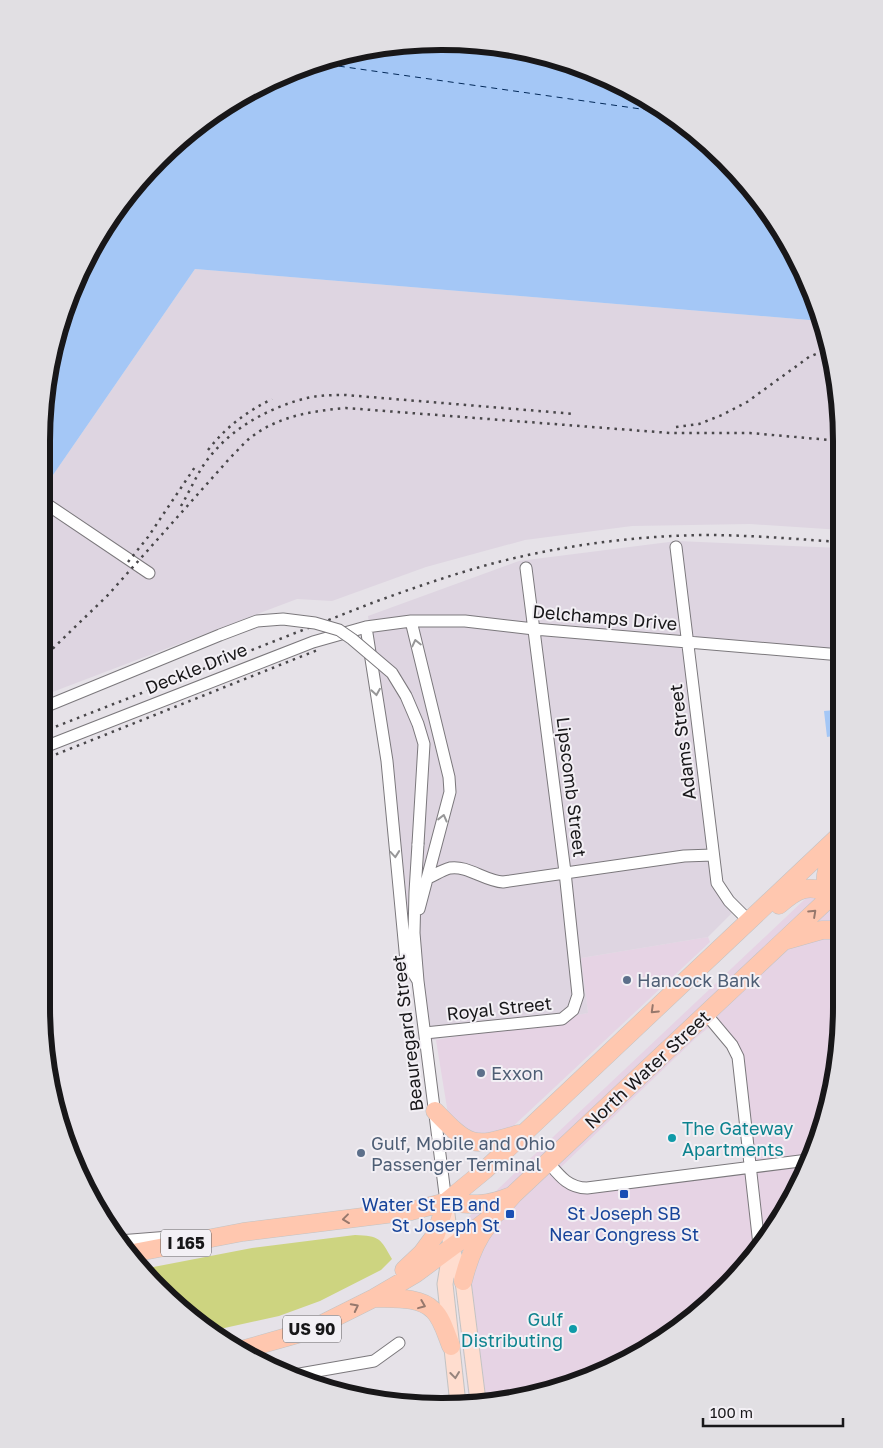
<svg xmlns="http://www.w3.org/2000/svg" width="883" height="1448" viewBox="0 0 883 1448" font-family="'Golos Text',sans-serif">
  <rect width="100%" height="100%" fill="#e6e2e8"/>
  <!-- commercial -->
  <path fill="#e6d3e4" d="M 841,865 L 841,1033 L 820,1135 L 774,1229 L 770,1234 L 763,1234 L 739,1055 L 719,1019 L 697,1037 L 560,1168 L 574,1183 L 591,1184 L 745,1163 L 756,1248 L 685,1324 L 570,1386 L 469,1402 L 455,1282 L 461,1224 Z
    M 708,937 L 710,942 L 507,1132 L 471,1138 L 448,1114 L 436,1040 L 588,1013 L 581,958 Z"/>
  <!-- built -->
  <path fill="#ded5e1" d="M 195,269 L 821,321 L 828,338 L 841,415 L 841,530 L 750,524 L 632,526 L 525,540 L 426,567 L 332,601 L 297,599 L 42,696 L 42,467 L 53,475 Z
    M 677,541 L 841,548 L 841,659 L 694,647 L 721,883 L 739,906 L 708,937 L 581,958 L 588,1013 L 421,1042 L 368,616 L 519,561 Z"/>
  <!-- green -->
  <path fill="#cdd480" d="M 355,1235 C 380,1236 380,1238 392,1259 L 381,1270 L 320,1301 L 279,1316 L 211,1331 L 198,1324 L 143,1269 L 252,1248 Z"/>
  <!-- water -->
  <path fill="#a4c7f6" d="M 442,41 L 520,49 L 595,72 L 664,109 L 742,177 L 788,242 L 821,321 L 195,269 L 53,475 L 42,467 L 42,415 L 63,313 L 109,219 L 159,158 L 219,109 L 289,72 L 364,49 Z
    M 836,710 L 839,735 L 827,737 L 824,711 Z"/>
  <g fill="none" stroke-linecap="round" stroke-linejoin="round">
    <!-- ferry -->
    <path stroke="#032959" stroke-width="1" stroke-dasharray="6 5" stroke-linecap="butt" d="M 317,63 L 669,113"/>
    <!-- minor casing -->
    <g stroke="#7b787c" stroke-width="13">
      <path id="minor" d="M 42,501 L 149,573
        M 676,547 L 717,883 L 729,901 L 749,921
        M 411,621 L 449,777 L 450,792 L 419,909
        M 366,627 L 387,761 L 406,961 L 418,981
        M 42,748 L 313,642 L 366,627 L 411,621 L 465,621 L 534,629 L 841,655
        M 418,844 L 415,892 L 414,933 L 418,981 L 446,1202
        M 428,878 C 435,875 442,870 450,868 C 467,865 485,881 503,882 L 684,856 L 713,855
        M 832,896 L 841,912
        M 706,1014 L 732,1045 L 738,1057 L 759,1245
        M 425,1033 L 562,1019 L 573,1010 L 578,995 L 565,872 L 526,568
        M 548,1162 C 559,1175 568,1188 587,1188 L 808,1160
        M 119,1241 L 182,1236
        M 294,1375 L 374,1361 L 399,1343"/>
    </g>
    <!-- major casing -->
    <g stroke="#c3c3c3" stroke-width="17">
      <path id="major" d="M 446,1206 L 451,1247 L 463,1281 L 478,1401
        M 451,1248 L 445,1284 L 458,1404"/>
    </g>
    <!-- highway casing -->
    <g stroke="#c3c3c3" stroke-width="19">
      <path id="highway" d="M 832,896 C 819,880 828,861 841,849
        M 779,905 C 797,889 810,882 832,896
        M 787,940 L 822,930 L 841,930
        M 435,1111 C 468,1145 472,1149 518,1134
        M 446,1202 C 471,1205 487,1206 511,1196
        M 128,1254 L 243,1232 L 411,1211 L 446,1202 L 485,1170 L 841,834
        M 404,1270 L 422,1253 L 436,1234 L 446,1202
        M 463,1281 C 468,1261 475,1241 488,1225
        M 374,1298 C 392,1299 419,1296 433,1310 C 442,1318 446,1334 451,1346
        M 245,1349 L 308,1331 L 374,1298 L 415,1274 L 468,1235 L 498,1212 L 514,1194 L 841,887"/>
    </g>
    <!-- minor -->
    <use href="#minor" stroke="#fff" stroke-width="11"/>
    <!-- major -->
    <use href="#major" stroke="#ffddcf" stroke-width="15"/>
    <!-- highway -->
    <use href="#highway" stroke="#ffc7af" stroke-width="18"/>
    <!-- rail -->
    <path stroke="#49474a" stroke-width="2.5" stroke-dasharray="2.5 5" stroke-linecap="butt" d="M 676,427 L 699,424 L 722,415 L 747,402 L 809,357 L 830,348
      M 208,450 C 226,427 246,412 272,399
      M 181,506 C 188,494 194,481 201,469 C 224,432 266,408 307,398 C 320,395 333,395 346,395 L 575,414
      M 128,562 L 148,537 L 197,464
      M 42,659 L 108,595 L 230,458 C 237,451 243,444 250,438 C 278,416 312,411 346,408 L 670,433 L 750,433 L 841,441
      M 42,732 L 372,603 C 410,589 448,576 487,565 C 557,546 632,536 704,535 C 750,535 795,539 841,542
      M 42,760 L 320,649"/>
    <!-- minor-bridge casing -->
    <g stroke="#7b787c" stroke-width="13" stroke-linecap="butt">
      <path id="minor-bridge" d="M 42,708 L 220,635 L 257,621 L 283,619 L 315,623 L 339,630 L 352,639 L 392,673 L 406,696 L 418,724 L 424,744 L 418,844"/>
    </g>
    <!-- minor-bridge -->
    <use href="#minor-bridge" stroke="#fff" stroke-width="11"/>
  </g>
  <!-- one-way arrows -->
  <defs><path id="oneway-chevron" d="M-2-3.5L2.5 0L-2 3.5" fill="none" stroke-width="1.6" stroke-linecap="round" stroke-linejoin="round" transform="scale(1.25)"/></defs>
  <g stroke="#979798">
    <use href="#oneway-chevron" transform="translate(416 643) rotate(-103)"/>
    <use href="#oneway-chevron" transform="translate(376 692) rotate(81)"/>
    <use href="#oneway-chevron" transform="translate(443 818) rotate(-76)"/>
    <use href="#oneway-chevron" transform="translate(395 854) rotate(85)"/>
  </g>
  <g stroke="#97786c">
    <use href="#oneway-chevron" transform="translate(813 913) rotate(-43)"/>
    <use href="#oneway-chevron" transform="translate(654 1010) rotate(136)"/>
    <use href="#oneway-chevron" transform="translate(346 1219) rotate(173)"/>
    <use href="#oneway-chevron" transform="translate(422 1305) rotate(22)"/>
    <use href="#oneway-chevron" transform="translate(355 1307) rotate(-27)"/>
  </g>
  <use stroke="#97847d" href="#oneway-chevron" transform="translate(455 1375) rotate(83)"/>
  <!-- markers -->
  <g fill="#5c6f8a" stroke="#f3f0f5" stroke-width="2">
    <circle cx="627" cy="980" r="5"/>
    <circle cx="481" cy="1073" r="5"/>
    <circle cx="361" cy="1153" r="5"/>
  </g>
  <g fill="#0f9aa8" stroke="#f3f0f5" stroke-width="2">
    <circle cx="672" cy="1138" r="5"/>
    <circle cx="573" cy="1329" r="5"/>
  </g>
  <g fill="#1a4fb4" stroke="#f3f0f5" stroke-width="2">
    <rect x="619" y="1189" width="10" height="10" rx="2.5"/>
    <rect x="505" y="1209" width="10" height="10" rx="2.5"/>
  </g>
  <g text-anchor="middle" dominant-baseline="central" stroke-width="4" stroke-linejoin="round" paint-order="stroke">
    <!-- shield labels -->
    <g fill="#f3f0f5" stroke="#5a585b" stroke-width="1">
      <rect x="161" y="1229.5" width="50" height="27" rx="4"/>
      <rect x="283" y="1315.5" width="58" height="27" rx="4"/>
    </g>
    <g font-size="16" font-weight="bold" fill="#181719">
      <text x="186" y="1243">I 165</text>
      <text x="312" y="1329">US 90</text>
    </g>
    <!-- street labels -->
    <g font-size="18" fill="#181719" stroke="#f3f0f5">
      <text transform="translate(605 617) rotate(5)">Delchamps Drive</text>
      <text transform="translate(196 668) rotate(-22)">Deckle Drive</text>
      <text transform="translate(682 742) rotate(-97)">Adams Street</text>
      <text transform="translate(572 787) rotate(83)">Lipscomb Street</text>
      <text transform="translate(499 1008) rotate(-6)">Royal Street</text>
      <text transform="translate(407 1033) rotate(-97)">Beauregard Street</text>
      <text transform="translate(647 1069) rotate(-43)">North Water Street</text>
    </g>
    <!-- service labels -->
    <g font-size="18" fill="#4e5e75" stroke="#f3f0f5" text-anchor="start">
      <text x="637" y="980">Hancock Bank</text>
      <text x="491" y="1073">Exxon</text>
      <text x="371" y="1143">Gulf, Mobile and Ohio<tspan x="371" dy="21">Passenger Terminal</tspan></text>
    </g>
    <!-- culture labels -->
    <g font-size="18" fill="#0d838f" stroke="#f3f0f5" text-anchor="start">
      <text x="682" y="1128">The Gateway<tspan x="682" dy="21">Apartments</tspan></text>
      <text x="563" y="1319" text-anchor="end">Gulf<tspan x="563" dy="21">Distributing</tspan></text>
    </g>
    <!-- transit labels -->
    <g font-size="18" fill="#164399" stroke="#f3f0f5" text-anchor="end">
      <text x="500" y="1204">Water St EB and<tspan x="500" dy="21">St Joseph St</tspan></text>
      <text x="624" y="1213" text-anchor="middle">St Joseph SB<tspan x="624" dy="21">Near Congress St</tspan></text>
    </g>
  </g>
  <!-- crop -->
  <path d="M0 0H883V1448H0ZM441 50H442A391 391 0 0 1 833 441V1007A391 391 0 0 1 442 1398H441A391 391 0 0 1 50 1007V441A391 391 0 0 1 441 50Z" fill="#e1dfe3" fill-rule="evenodd"/>
  <path fill="none" stroke="#181719" stroke-width="6" d="M441 50H442A391 391 0 0 1 833 441V1007A391 391 0 0 1 442 1398H441A391 391 0 0 1 50 1007V441A391 391 0 0 1 441 50Z"/>
  <!-- scale -->
  <path d="M703 1418v8h140v-8" fill="none" stroke="#181719" stroke-width="2.5"/>
  <text x="710" y="1418" font-size="15" fill="#181719" stroke="#f3f0f5" stroke-width="4" paint-order="stroke">100 m</text>
</svg>
